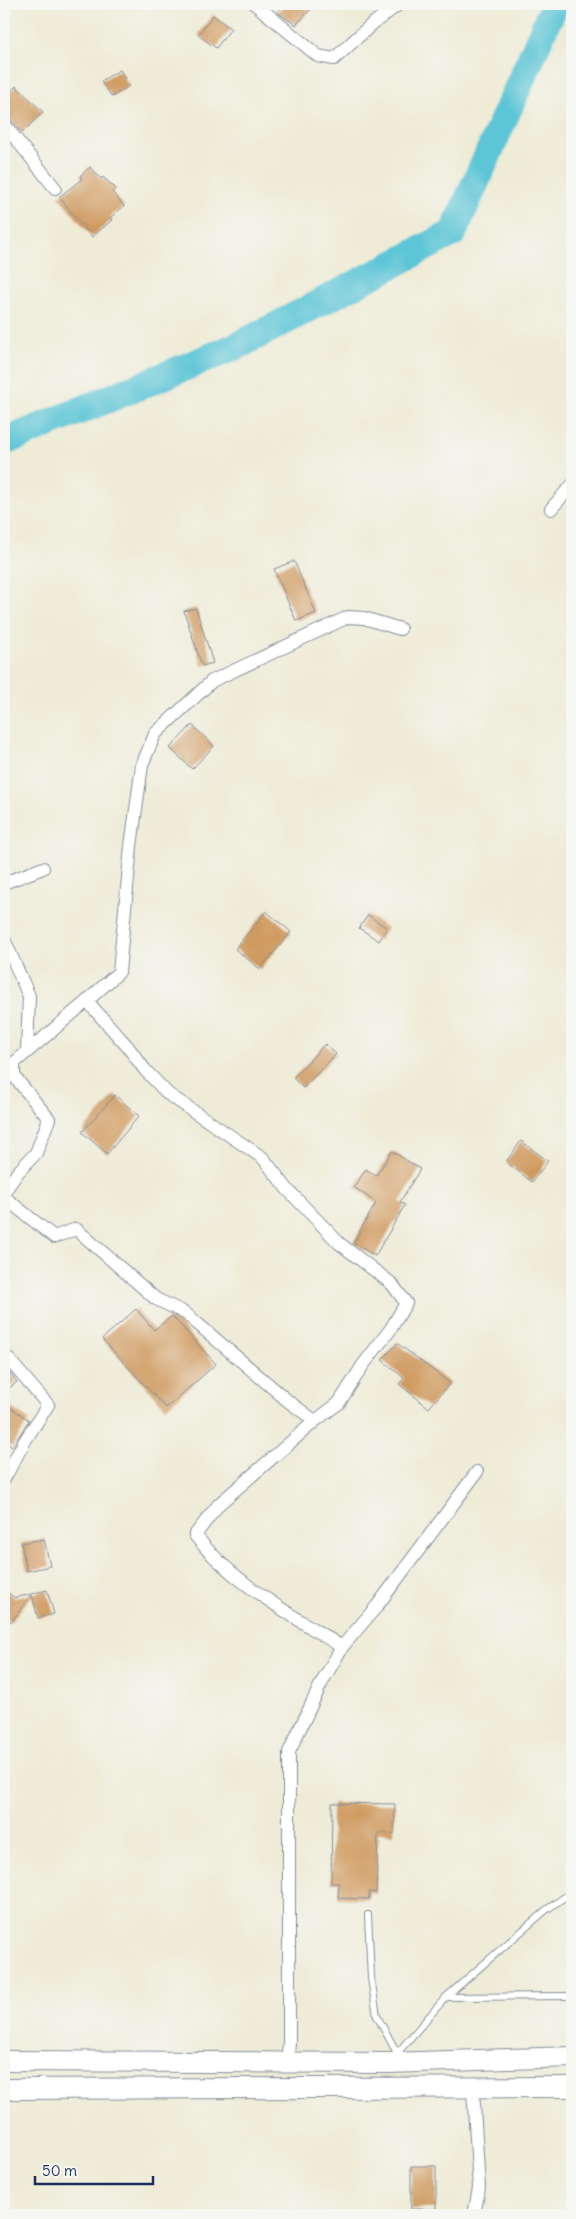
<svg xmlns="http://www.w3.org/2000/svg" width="576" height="2219" viewBox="0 0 576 2219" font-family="Delius,sans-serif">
  <rect width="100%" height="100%" fill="#f6f6f2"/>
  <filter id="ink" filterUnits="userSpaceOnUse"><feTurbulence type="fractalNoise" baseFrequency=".02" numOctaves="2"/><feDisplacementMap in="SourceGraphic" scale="10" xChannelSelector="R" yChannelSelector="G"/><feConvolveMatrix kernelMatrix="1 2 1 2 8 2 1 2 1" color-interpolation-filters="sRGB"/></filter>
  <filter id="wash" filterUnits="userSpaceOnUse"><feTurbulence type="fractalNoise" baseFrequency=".0096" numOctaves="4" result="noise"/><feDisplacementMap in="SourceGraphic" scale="20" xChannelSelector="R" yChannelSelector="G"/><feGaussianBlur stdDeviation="1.12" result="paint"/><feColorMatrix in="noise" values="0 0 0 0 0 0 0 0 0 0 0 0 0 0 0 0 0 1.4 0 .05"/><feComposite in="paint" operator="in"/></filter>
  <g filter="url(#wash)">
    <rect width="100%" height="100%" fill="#eeebd6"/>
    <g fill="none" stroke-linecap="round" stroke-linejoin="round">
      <!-- river -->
      <path stroke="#5bc5d6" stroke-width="28" d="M 4,442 L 239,345 L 453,233 L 555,4"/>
    </g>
    <g id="blocks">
      <!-- building -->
      <path fill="#cf9a5f" d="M 284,4 L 316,4 L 296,25 L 277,12 Z
        M 213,15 L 231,29 L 216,48 L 198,35 Z
        M 120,70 L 129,86 L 112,97 L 101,81 Z
        M 16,86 L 43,112 L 22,133 L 10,119 L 4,116 L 4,98 Z
        M 90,167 L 101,179 L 103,177 L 116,189 L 112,192 L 124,206 L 110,218 L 112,220 L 92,237 L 59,197 L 82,179 L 80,176 Z
        M 294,561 L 316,613 L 296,621 L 274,569 Z
        M 196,608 L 213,663 L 202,666 L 184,611 Z
        M 192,725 L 214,746 L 192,769 L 170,748 Z
        M 266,911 L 291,932 L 260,969 L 235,949 Z
        M 368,915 L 387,928 L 379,941 L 359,928 Z
        M 325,1044 L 336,1054 L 303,1088 L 293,1078 Z
        M 115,1095 L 139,1116 L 107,1154 L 82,1132 Z
        M 521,1141 L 548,1161 L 532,1182 L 506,1162 Z
        M 392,1151 L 420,1169 L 400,1202 L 405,1205 L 375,1256 L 353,1243 L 376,1203 L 354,1187 L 366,1169 L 376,1176 Z
        M 136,1309 L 154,1330 L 172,1316 L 216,1364 L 166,1408 L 102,1339 Z
        M 397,1343 L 450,1383 L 429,1408 L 399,1384 L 404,1378 L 382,1360 Z
        M 4,1366 L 17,1382 L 4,1392 Z
        M 4,1403 L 29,1420 L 12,1447 L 4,1441 Z
        M 44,1539 L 50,1566 L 27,1571 L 21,1543 Z
        M 4,1590 L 15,1598 L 47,1590 L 54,1614 L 38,1618 L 32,1595 L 11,1622 L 4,1617 Z
        M 332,1803 L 395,1804 L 394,1834 L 378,1833 L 376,1893 L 369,1892 L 369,1899 L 338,1898 L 339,1883 L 331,1883 Z
        M 411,2166 L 436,2166 L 436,2209 L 411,2209 Z"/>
    </g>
  </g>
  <g filter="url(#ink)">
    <use href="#blocks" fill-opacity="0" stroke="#848d9a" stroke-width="1"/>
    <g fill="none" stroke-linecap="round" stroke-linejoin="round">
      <!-- service casing -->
      <g stroke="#848d9a" stroke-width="8">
        <path id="service" d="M 368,1915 L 371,1978 L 377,2016 L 397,2053
          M 446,1997 L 572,1996
          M 393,2058 L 446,1997 L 546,1910 L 572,1892"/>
      </g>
      <!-- minor casing -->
      <g stroke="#848d9a" stroke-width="14">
        <path id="minor" d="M 255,4 L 318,56 L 334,59 L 371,25 L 399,4
          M 4,124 L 55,188
          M 551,509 L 572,485
          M 4,883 L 43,868
          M 4,939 L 29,996 L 27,1052
          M 87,1001 L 119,972 L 131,846 L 142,765 L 155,734 L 212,681 L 348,617 L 364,618 L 400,629
          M 4,1192 L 18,1172 L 36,1153 L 49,1119 L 14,1076 L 14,1063 L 87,1001 L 128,1047 L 145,1070 L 168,1094 L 263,1158 L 288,1190 L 339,1243 L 392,1284 L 406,1303 L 390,1330 L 363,1365 L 339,1403 L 315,1421 L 219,1504 L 195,1535 C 231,1582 292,1615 342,1647 L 321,1684 L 289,1752 L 289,2043 L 287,2062
          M 4,1197 L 54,1237 L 76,1229 L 156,1299 L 185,1313 L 288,1401 L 315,1421
          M 4,1354 L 48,1405 L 26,1439 L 4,1479
          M 342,1647 L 377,1606 L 477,1472
          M 473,2089 L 479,2188 L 474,2215"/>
      </g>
      <!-- primary casing -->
      <g stroke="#848d9a" stroke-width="22">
        <path id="primary" d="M 4,2061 L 389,2063 L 572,2057
          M 4,2089 L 572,2087"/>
      </g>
      <!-- service -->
      <use href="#service" stroke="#fff" stroke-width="6"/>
      <!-- minor -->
      <use href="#minor" stroke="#fff" stroke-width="12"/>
      <!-- primary -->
      <use href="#primary" stroke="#fff" stroke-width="20"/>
    </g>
  </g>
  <!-- margin -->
  <rect width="576" height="2219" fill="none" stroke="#f6f6f2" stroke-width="20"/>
  <!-- scale -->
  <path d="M35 2176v8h118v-8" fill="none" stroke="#1b2f5e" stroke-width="2.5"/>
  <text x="42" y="2176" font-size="15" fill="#1b2f5e" stroke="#f6f6f2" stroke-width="4" paint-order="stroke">50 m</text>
</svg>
